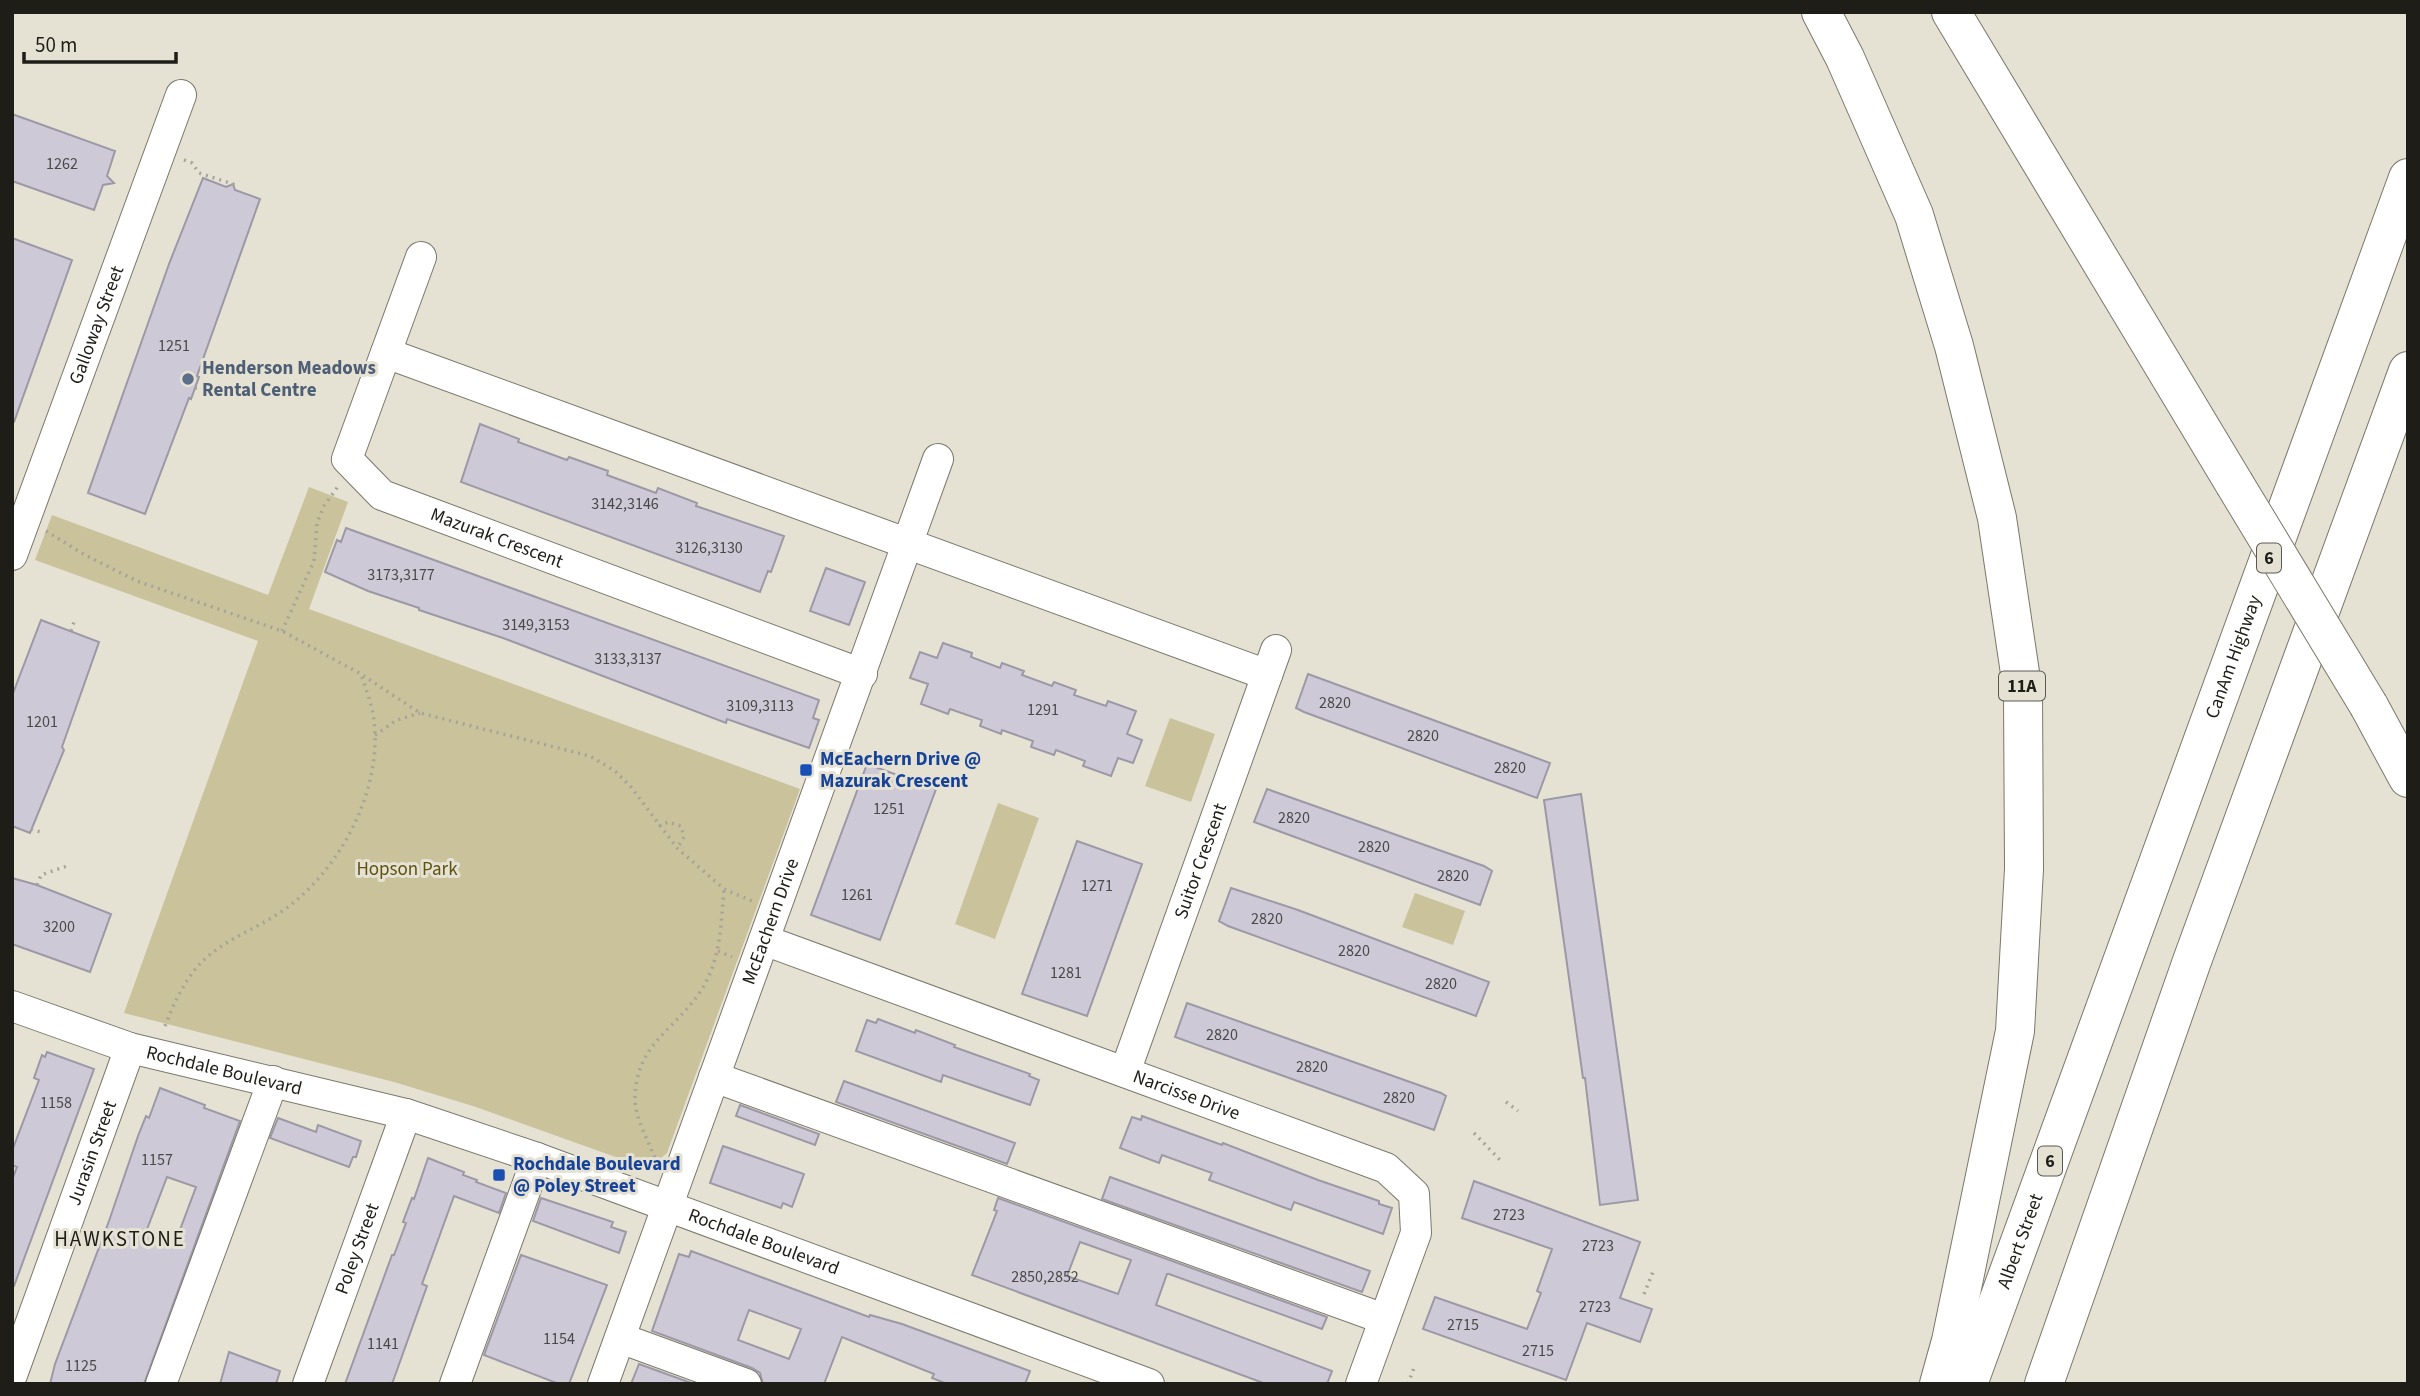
<svg xmlns="http://www.w3.org/2000/svg" width="2420" height="1396" viewBox="0 0 2420 1396" font-family="'Source Sans 3',sans-serif">
  <rect width="100%" height="100%" fill="#e5e2d4"/>
  <!-- green -->
  <path fill="#cac29b" d="M 309,487 L 348,502 L 309,609 L 800,789 L 667,1153 L 654,1164 L 635,1164 L 476,1107 L 394,1082 L 124,1013 L 258,641 L 35,560 L 52,515 L 268,595 Z
    M 1170,718 L 1215,734 L 1191,802 L 1145,786 Z
    M 998,803 L 1039,818 L 995,939 L 955,924 Z
    M 1415,893 L 1465,911 L 1453,945 L 1402,927 Z"/>
  <!-- building -->
  <path fill="#cec9d6" stroke="#9d98a5" stroke-width="2" fill-rule="evenodd" d="M 12,114 L 115,151 L 107,176 L 114,183 L 103,185 L 94,210 L 12,181 Z
    M 203,178 L 226,187 L 233,184 L 235,190 L 260,199 L 197,376 L 199,377 L 191,399 L 189,398 L 145,514 L 88,493 L 169,264 Z
    M 12,238 L 72,260 L 14,422 L 12,422 Z
    M 480,424 L 519,439 L 518,442 L 567,460 L 569,457 L 608,471 L 607,475 L 656,493 L 658,488 L 697,503 L 696,506 L 784,536 L 771,572 L 768,571 L 760,592 L 461,482 Z
    M 346,528 L 819,700 L 813,718 L 819,720 L 809,748 L 727,719 L 726,723 L 503,638 L 419,610 L 419,608 L 368,591 L 325,572 L 337,540 L 341,542 Z
    M 826,568 L 865,582 L 849,625 L 810,611 Z
    M 41,620 L 99,642 L 62,747 L 64,750 L 30,833 L 12,826 L 12,696 Z
    M 943,643 L 972,653 L 971,657 L 1000,668 L 1002,663 L 1024,671 L 1022,675 L 1052,686 L 1054,682 L 1076,690 L 1074,695 L 1106,706 L 1108,701 L 1136,711 L 1127,734 L 1142,740 L 1133,763 L 1118,758 L 1111,776 L 1083,766 L 1085,761 L 1056,750 L 1054,755 L 1031,747 L 1033,741 L 1002,730 L 1001,734 L 980,726 L 982,720 L 950,709 L 948,714 L 921,704 L 928,684 L 910,678 L 920,652 L 937,658 Z
    M 1308,674 L 1550,763 L 1537,798 L 1304,712 L 1296,708 Z
    M 867,764 L 936,789 L 880,940 L 811,915 Z
    M 1267,789 L 1484,866 L 1492,871 L 1480,905 L 1254,822 Z
    M 1581,794 L 1638,1200 L 1600,1205 L 1585,1078 L 1583,1078 L 1544,800 Z
    M 1077,841 L 1142,864 L 1087,1016 L 1022,994 Z
    M 12,878 L 37,885 L 111,914 L 90,972 L 12,944 Z
    M 1231,888 L 1298,910 L 1489,982 L 1476,1016 L 1228,926 L 1219,921 Z
    M 1187,1003 L 1441,1093 L 1446,1096 L 1434,1130 L 1175,1037 Z
    M 878,1019 L 915,1033 L 916,1030 L 955,1045 L 954,1047 L 968,1052 L 1030,1074 L 1029,1076 L 1039,1080 L 1030,1105 L 943,1075 L 941,1082 L 856,1051 L 867,1020 L 876,1023 Z
    M 47,1052 L 94,1069 L 14,1286 L 12,1286 L 12,1180 L 17,1167 L 12,1165 L 12,1151 L 39,1080 L 34,1078 L 42,1055 L 45,1057 Z
    M 844,1081 L 1015,1143 L 1007,1164 L 836,1102 Z
    M 160,1088 L 205,1105 L 204,1108 L 240,1121 L 144,1384 L 50,1384 L 55,1364 L 109,1221 L 138,1136 L 146,1116 L 149,1118 ZM 167,1177 L 196,1187 L 175,1243 L 146,1232 Z
    M 740,1105 L 819,1134 L 815,1145 L 736,1116 Z
    M 1142,1116 L 1222,1145 L 1223,1143 L 1318,1180 L 1379,1201 L 1379,1204 L 1392,1208 L 1383,1234 L 1294,1202 L 1291,1210 L 1209,1180 L 1212,1173 L 1162,1155 L 1159,1163 L 1120,1148 L 1132,1117 L 1141,1120 Z
    M 278,1118 L 316,1132 L 318,1125 L 361,1141 L 356,1157 L 353,1157 L 349,1167 L 270,1138 Z
    M 723,1146 L 804,1174 L 792,1207 L 783,1203 L 781,1208 L 710,1183 Z
    M 428,1158 L 464,1172 L 463,1175 L 477,1180 L 476,1182 L 506,1193 L 499,1213 L 454,1196 L 422,1284 L 427,1286 L 392,1384 L 345,1384 L 392,1255 L 394,1255 L 406,1223 L 403,1222 L 412,1198 L 414,1199 Z
    M 1110,1177 L 1370,1271 L 1362,1292 L 1102,1199 Z
    M 1474,1181 L 1640,1242 L 1620,1298 L 1652,1309 L 1640,1342 L 1587,1323 L 1566,1380 L 1423,1329 L 1435,1297 L 1527,1329 L 1541,1293 L 1537,1291 L 1552,1249 L 1462,1218 Z
    M 541,1198 L 613,1222 L 611,1227 L 626,1232 L 619,1253 L 533,1221 Z
    M 998,1198 L 1327,1317 L 1322,1329 L 1169,1274 L 1167,1274 L 1156,1305 L 1332,1371 L 1327,1384 L 1266,1384 L 972,1275 L 997,1211 L 994,1210 ZM 1080,1242 L 1131,1260 L 1118,1294 L 1067,1276 Z
    M 691,1251 L 869,1317 L 870,1315 L 902,1324 L 1030,1371 L 1025,1384 L 947,1384 L 932,1378 L 934,1374 L 842,1337 L 824,1384 L 763,1384 L 760,1373 L 752,1368 L 652,1331 L 679,1254 L 689,1257 ZM 749,1310 L 801,1329 L 789,1359 L 738,1340 Z
    M 521,1255 L 607,1285 L 569,1384 L 559,1384 L 484,1355 Z
    M 229,1352 L 280,1371 L 276,1384 L 220,1384 Z
    M 639,1364 L 694,1384 L 631,1384 Z"/>
  <g fill="none" stroke-linecap="round" stroke-linejoin="round">
    <!-- minor casing -->
    <g stroke="#7b786b" stroke-width="32">
      <g id="minor">
        <path id="s1" d="M 421,257 L 347,459 L 382,495 L 862,674"/>
        <path d="M 386,353 L 1267,675"/>
        <path id="s2" d="M 12,555 L 181,95"/>
        <path id="s3" d="M 764,940 L 1386,1168 L 1414,1194 L 1416,1233 L 1361,1384"/>
        <path id="s4" d="M 12,1006 L 130,1048 L 406,1114 L 537,1158 L 1149,1384"/>
        <path id="s5" d="M 1125,1072 L 1276,650"/>
        <path d="M 714,1077 L 1384,1319"/>
        <path d="M 620,1338 L 746,1384"/>
        <path id="s6" d="M 12,1375 L 130,1048"/>
        <path d="M 161,1384 L 273,1081"/>
        <path id="s7" d="M 308,1384 L 406,1114"/>
        <path d="M 455,1384 L 537,1158"/>
        <path id="s8" d="M 603,1384 L 938,459"/>
      </g>
    </g>
    <!-- highway casing -->
    <g stroke="#7b786b" stroke-width="40">
      <g id="highway">
        <path d="M 1821,12 L 1845,58 L 1914,215 L 1954,346 L 1997,518 L 2023,693 L 2024,869 L 2015,1031 L 1951,1341 L 1939,1384"/>
        <path d="M 1951,12 L 2234,483"/>
        <path d="M 2369,706 L 2408,778"/>
        <path id="s9" d="M 1968,1384 L 2408,178"/>
        <path d="M 2044,1384 L 2192,961 L 2408,371"/>
      </g>
    </g>
    <!-- path -->
    <path stroke="#a6a499" stroke-width="3.5" stroke-dasharray="2 5" stroke-linecap="butt" d="M 184,160 L 192,163 L 199,173 L 233,184 L 232,187
      M 195,388 L 197,388
      M 46,531 L 85,555 L 137,581 L 282,631 L 361,674 L 420,713 L 590,756 L 615,771 L 631,787 L 677,848 L 724,889 L 752,901
      M 71,631 L 74,622
      M 282,631 L 314,561 L 317,523 L 324,506 L 339,485
      M 375,735 L 397,720 L 420,713
      M 659,826 L 668,822 L 681,826 L 684,837 L 677,848
      M 31,829 L 44,833
      M 37,885 L 41,875 L 67,866
      M 718,951 L 732,957
      M 165,1026 C 175,1001 186,976 206,958 C 232,935 266,925 292,904 C 344,862 382,788 374,720 C 372,705 366,689 361,674
      M 1506,1102 L 1518,1111
      M 1474,1133 L 1500,1160
      M 657,1164 C 650,1143 635,1120 635,1098 C 636,1044 674,1031 700,992 C 721,961 721,924 724,889
      M 1644,1294 L 1653,1272
      M 1408,1384 L 1415,1365"/>
    <!-- minor -->
    <use href="#minor" stroke="#fff" stroke-width="30"/>
    <!-- highway -->
    <use href="#highway" stroke="#fff" stroke-width="38"/>
    <!-- highway-bridge casing -->
    <g stroke="#7b786b" stroke-width="40" stroke-linecap="butt">
      <path id="highway-bridge" d="M 2234,483 L 2369,706"/>
    </g>
    <!-- highway-bridge -->
    <use href="#highway-bridge" stroke="#fff" stroke-width="38"/>
  </g>
  <!-- markers -->
  <circle fill="#5c6f8a" stroke="#e5e2d4" stroke-width="2.5" cx="188" cy="379" r="7"/>
  <g fill="#1a4fb4" stroke="#e5e2d4" stroke-width="2.5">
    <rect x="799" y="763" width="14" height="14" rx="3.5"/>
    <rect x="492" y="1168" width="14" height="14" rx="3.5"/>
  </g>
  <g text-anchor="middle" dominant-baseline="central" stroke-width="6" stroke-linejoin="round" paint-order="stroke">
    <!-- number labels -->
    <g font-size="16" fill="#4a4848">
      <text x="62" y="164">1262</text>
      <text x="174" y="346">1251</text>
      <text x="625" y="504">3142,3146</text>
      <text x="709" y="548">3126,3130</text>
      <text x="401" y="575">3173,3177</text>
      <text x="536" y="625">3149,3153</text>
      <text x="628" y="659">3133,3137</text>
      <text x="1335" y="703">2820</text>
      <text x="760" y="706">3109,3113</text>
      <text x="1043" y="710">1291</text>
      <text x="42" y="722">1201</text>
      <text x="1423" y="736">2820</text>
      <text x="1510" y="768">2820</text>
      <text x="889" y="809">1251</text>
      <text x="1294" y="818">2820</text>
      <text x="1374" y="847">2820</text>
      <text x="1453" y="876">2820</text>
      <text x="1097" y="886">1271</text>
      <text x="857" y="895">1261</text>
      <text x="1267" y="919">2820</text>
      <text x="59" y="927">3200</text>
      <text x="1354" y="951">2820</text>
      <text x="1066" y="973">1281</text>
      <text x="1441" y="984">2820</text>
      <text x="1222" y="1035">2820</text>
      <text x="1312" y="1067">2820</text>
      <text x="1399" y="1098">2820</text>
      <text x="56" y="1103">1158</text>
      <text x="157" y="1160">1157</text>
      <text x="1509" y="1215">2723</text>
      <text x="1598" y="1246">2723</text>
      <text x="1045" y="1277">2850,2852</text>
      <text x="1595" y="1307">2723</text>
      <text x="1463" y="1325">2715</text>
      <text x="559" y="1339">1154</text>
      <text x="383" y="1344">1141</text>
      <text x="1538" y="1351">2715</text>
      <text x="81" y="1366">1125</text>
    </g>
    <!-- shield labels -->
    <g fill="#e5e2d4" stroke="#5a5850" stroke-width="2">
      <rect x="2257" y="543.5" width="24" height="29" rx="5"/>
      <rect x="1999" y="671.5" width="46" height="29" rx="5"/>
      <rect x="2038" y="1146.5" width="24" height="29" rx="5"/>
    </g>
    <g font-size="18" font-weight="bold" fill="#1e1d18">
      <text x="2269" y="558">6</text>
      <text x="2022" y="686">11A</text>
      <text x="2050" y="1161">6</text>
    </g>
    <!-- street labels -->
    <g font-size="19" fill="#1e1d18" stroke="#e5e2d4">
      <text stroke="none"><textPath href="#s2" startOffset="245">Galloway Street</textPath></text>
      <text stroke="none"><textPath href="#s1" startOffset="388">Mazurak Crescent</textPath></text>
      <text stroke="none"><textPath href="#s9" startOffset="774">CanAm Highway</textPath></text>
      <text stroke="none"><textPath href="#s5" startOffset="224">Suitor Crescent</textPath></text>
      <text stroke="none"><textPath href="#s8" startOffset="492">McEachern Drive</textPath></text>
      <text stroke="none"><textPath href="#s4" startOffset="222">Rochdale Boulevard</textPath></text>
      <text stroke="none"><textPath href="#s3" startOffset="450">Narcisse Drive</textPath></text>
      <text stroke="none"><textPath href="#s6" startOffset="236">Jurasin Street</textPath></text>
      <text stroke="none"><textPath href="#s9" startOffset="152">Albert Street</textPath></text>
      <text stroke="none"><textPath href="#s4" startOffset="789">Rochdale Boulevard</textPath></text>
      <text stroke="none"><textPath href="#s7" startOffset="144">Poley Street</textPath></text>
    </g>
    <!-- service labels -->
    <g font-size="19" font-weight="bold" fill="#4e5e75" stroke="#e5e2d4" text-anchor="start">
      <text x="202" y="368">Henderson Meadows<tspan x="202" dy="22">Rental Centre</tspan></text>
    </g>
    <!-- transit labels -->
    <g font-size="19" font-weight="bold" fill="#164399" stroke="#e5e2d4" text-anchor="start">
      <text x="820" y="759">McEachern Drive @<tspan x="820" dy="22">Mazurak Crescent</tspan></text>
      <text x="513" y="1164">Rochdale Boulevard<tspan x="513" dy="22">@ Poley Street</tspan></text>
    </g>
    <!-- park labels -->
    <g font-size="19" fill="#5f520e" stroke="#e5e2d4">
      <text x="407" y="869">Hopson Park</text>
    </g>
    <!-- neighbourhood labels -->
    <g font-size="21" letter-spacing="2" fill="#1e1d18" stroke="#e5e2d4">
      <text x="120" y="1239">HAWKSTONE</text>
    </g>
  </g>
  <!-- border -->
  <rect width="2420" height="1396" fill="none" stroke="#1e1d18" stroke-width="28"/>
  <!-- scale -->
  <path d="M24 52v10h152v-10" fill="none" stroke="#1e1d18" stroke-width="3.5"/>
  <text x="35" y="52" font-size="21" fill="#1e1d18" stroke="#e5e2d4" stroke-width="5" paint-order="stroke">50 m</text>
</svg>
